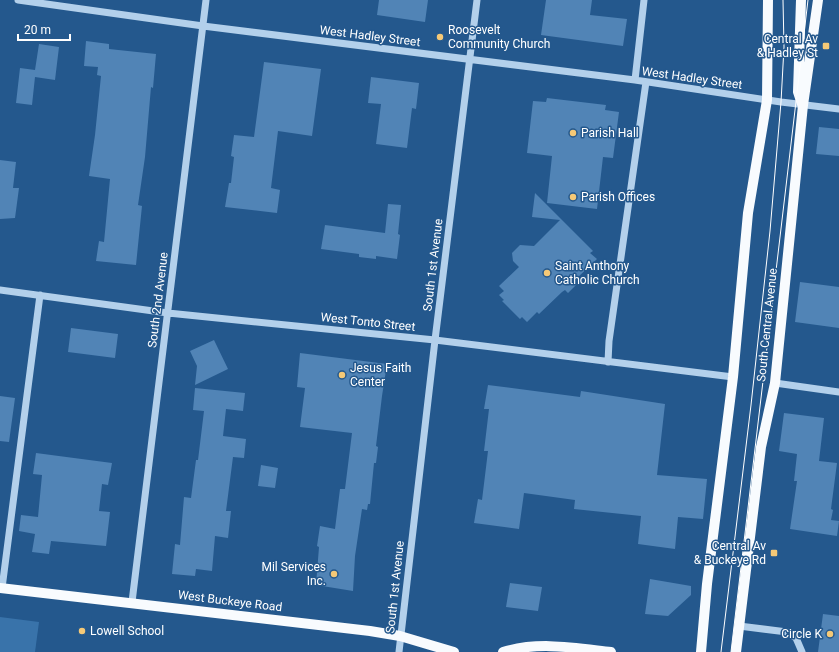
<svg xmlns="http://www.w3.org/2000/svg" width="839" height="652" viewBox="0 0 839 652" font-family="Roboto,sans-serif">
  <rect width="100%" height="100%" fill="#24588d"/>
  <!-- green -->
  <path fill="#3973aa" d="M 0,617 L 39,622 L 35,652 L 0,652 Z"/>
  <!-- building -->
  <path fill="#5184b6" d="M 379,0 L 428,0 L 425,22 L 377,15 Z
    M 546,0 L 592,0 L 590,15 L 627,19 L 623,46 L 541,35 Z
    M 86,41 L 109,44 L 109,49 L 156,54 L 153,88 L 151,87 L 145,157 L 138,205 L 142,206 L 136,265 L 96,261 L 99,241 L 104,242 L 110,179 L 89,176 L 95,135 L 101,76 L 97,75 L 98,67 L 84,66 Z
    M 39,44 L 59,47 L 55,80 L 35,77 L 32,105 L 16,103 L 20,68 L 35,70 Z
    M 264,62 L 321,69 L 312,136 L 278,131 L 271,188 L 280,190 L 277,213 L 225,207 L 229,183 L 231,183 L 234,157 L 231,156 L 234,135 L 254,137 Z
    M 371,77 L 419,83 L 416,109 L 412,108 L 407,148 L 376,144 L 381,104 L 368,103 Z
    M 547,98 L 606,105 L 605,110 L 619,112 L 613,158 L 603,157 L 597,209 L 547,203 L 552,156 L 527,153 L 533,101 L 546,102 Z
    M 819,127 L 839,129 L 839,156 L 816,154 Z
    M 0,160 L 16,162 L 13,188 L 19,188 L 15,218 L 0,219 Z
    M 535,193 L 593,251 L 590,253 L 597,259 L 576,279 L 579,282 L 568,293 L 565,290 L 562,292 L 539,314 L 537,312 L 527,322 L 522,317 L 520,319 L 502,301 L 504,300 L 499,295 L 504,291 L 499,286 L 519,267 L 513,261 L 512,253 L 520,245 L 534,246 L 560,220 L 532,217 Z
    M 388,204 L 401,205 L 398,234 L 400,235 L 397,259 L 376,256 L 376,259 L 359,257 L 359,254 L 321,249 L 325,225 L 385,233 Z
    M 800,282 L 839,287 L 839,328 L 795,322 Z
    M 71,328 L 118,334 L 115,358 L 68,352 Z
    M 214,340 L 228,369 L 195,385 L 197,366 L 190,351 Z
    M 300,353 L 387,364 L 382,396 L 376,446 L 378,447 L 376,463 L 374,463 L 370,504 L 368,504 L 367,510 L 362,509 L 355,556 L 353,591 L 316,585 L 319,547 L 317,546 L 320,526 L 335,529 L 340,489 L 345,489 L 352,433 L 300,427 L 305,388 L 297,387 Z
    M 488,385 L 580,397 L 581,391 L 665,404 L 657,475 L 707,479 L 703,519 L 678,517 L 675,549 L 638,544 L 641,516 L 574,509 L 575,500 L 524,493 L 519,529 L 474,523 L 478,499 L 482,500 L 488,451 L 484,451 L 489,409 L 484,409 Z
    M 195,388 L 245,393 L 243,411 L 226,409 L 223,436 L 246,439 L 244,458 L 233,457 L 226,511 L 231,511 L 228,538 L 215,536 L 212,571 L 196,569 L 195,576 L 172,574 L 175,544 L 180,545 L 184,497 L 191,498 L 196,460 L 198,460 L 204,411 L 193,410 Z
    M 0,396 L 15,398 L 9,442 L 0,441 Z
    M 784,413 L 824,418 L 819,461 L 837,463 L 831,509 L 833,510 L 831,520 L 839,521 L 837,536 L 790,529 L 797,481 L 794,481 L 797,454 L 779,451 Z
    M 36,453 L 112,463 L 108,485 L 102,484 L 99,511 L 110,512 L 106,546 L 51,541 L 49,554 L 32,552 L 35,534 L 19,531 L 21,515 L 38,517 L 42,475 L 33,474 Z
    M 261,465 L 278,468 L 275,488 L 258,486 Z
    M 650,579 L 691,586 L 691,595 L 668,616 L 645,614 Z
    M 510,583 L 542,587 L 538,611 L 506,607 Z
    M 823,614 L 839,616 L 839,652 L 818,652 Z"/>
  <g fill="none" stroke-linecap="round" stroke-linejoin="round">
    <!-- minor -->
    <path stroke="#b3d0eb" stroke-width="7" d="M 18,0 L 203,26 L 635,80 L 781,102 L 839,109
      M 635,80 L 644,0
      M 0,290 L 168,313 L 435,340 L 733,377
      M 608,362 L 609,341 L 646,82
      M 775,383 L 839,392
      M 2,588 L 40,295
      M 132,602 L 206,0
      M 739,626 L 787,632 L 796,638 L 802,652
      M 399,652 L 435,340 L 477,0"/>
    <!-- major -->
    <path stroke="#f8fbfe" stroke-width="10" d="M 801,0 L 798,92 L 802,104
      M 0,588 L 370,631 L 400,636 L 454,652
      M 503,652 C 538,641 576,648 611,652
      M 701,652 L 707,584 L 733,377 L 748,213 L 767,100 L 768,0
      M 736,652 L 761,447 L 775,383 L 803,105 L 818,0"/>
    <!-- tram -->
    <path stroke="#fff" stroke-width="1" d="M 721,652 L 751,405 L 770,231 L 781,102 L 784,47 L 783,0
      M 731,652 L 808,0"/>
  </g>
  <!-- markers -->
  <g fill="#f5c977" stroke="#24588d" stroke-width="1.5">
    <circle cx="440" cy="37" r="4"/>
    <rect x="822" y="42" width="8" height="8" rx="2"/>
    <circle cx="573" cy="133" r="4"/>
    <circle cx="573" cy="197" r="4"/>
    <circle cx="547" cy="273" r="4"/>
    <circle cx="342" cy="375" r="4"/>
    <rect x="770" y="549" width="8" height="8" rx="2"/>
    <circle cx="334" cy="574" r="4"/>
    <circle cx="82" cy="631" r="4"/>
    <circle cx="830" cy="634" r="4"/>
  </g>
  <g text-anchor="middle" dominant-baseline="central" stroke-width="3" stroke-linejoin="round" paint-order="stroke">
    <!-- poi labels -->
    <g font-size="12" fill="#fff" stroke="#24588d" text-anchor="start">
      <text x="448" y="30">Roosevelt<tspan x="448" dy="14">Community Church</tspan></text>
      <text x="818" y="39" text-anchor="end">Central Av<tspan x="818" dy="14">&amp; Hadley St</tspan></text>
      <text x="581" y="133">Parish Hall</text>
      <text x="581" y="197">Parish Offices</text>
      <text x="555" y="266">Saint Anthony<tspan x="555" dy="14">Catholic Church</tspan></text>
      <text x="350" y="368">Jesus Faith<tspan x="350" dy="14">Center</tspan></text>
      <text x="766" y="546" text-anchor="end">Central Av<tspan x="766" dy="14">&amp; Buckeye Rd</tspan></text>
      <text x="326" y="567" text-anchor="end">Mil Services<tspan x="326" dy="14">Inc.</tspan></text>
      <text x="90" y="631">Lowell School</text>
      <text x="822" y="634" text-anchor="end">Circle K</text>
    </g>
    <!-- street labels -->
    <g font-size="12" fill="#fff" stroke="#24588d">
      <text transform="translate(370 36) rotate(7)">West Hadley Street</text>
      <text transform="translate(692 78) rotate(8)">West Hadley Street</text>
      <text transform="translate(433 265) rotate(-83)">South 1st Avenue</text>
      <text transform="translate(158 300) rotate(-83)">South 2nd Avenue</text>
      <text transform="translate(368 322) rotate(6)">West Tonto Street</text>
      <text transform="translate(767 325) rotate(-84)">South Central Avenue</text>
      <text transform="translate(395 587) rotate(-84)">South 1st Avenue</text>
      <text transform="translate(230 601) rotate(7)">West Buckeye Road</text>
    </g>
  </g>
  <!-- scale -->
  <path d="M18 34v6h52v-6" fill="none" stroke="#ffffff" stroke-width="2"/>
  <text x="24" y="34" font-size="12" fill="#ffffff" stroke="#24588d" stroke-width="3" paint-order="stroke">20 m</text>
</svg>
